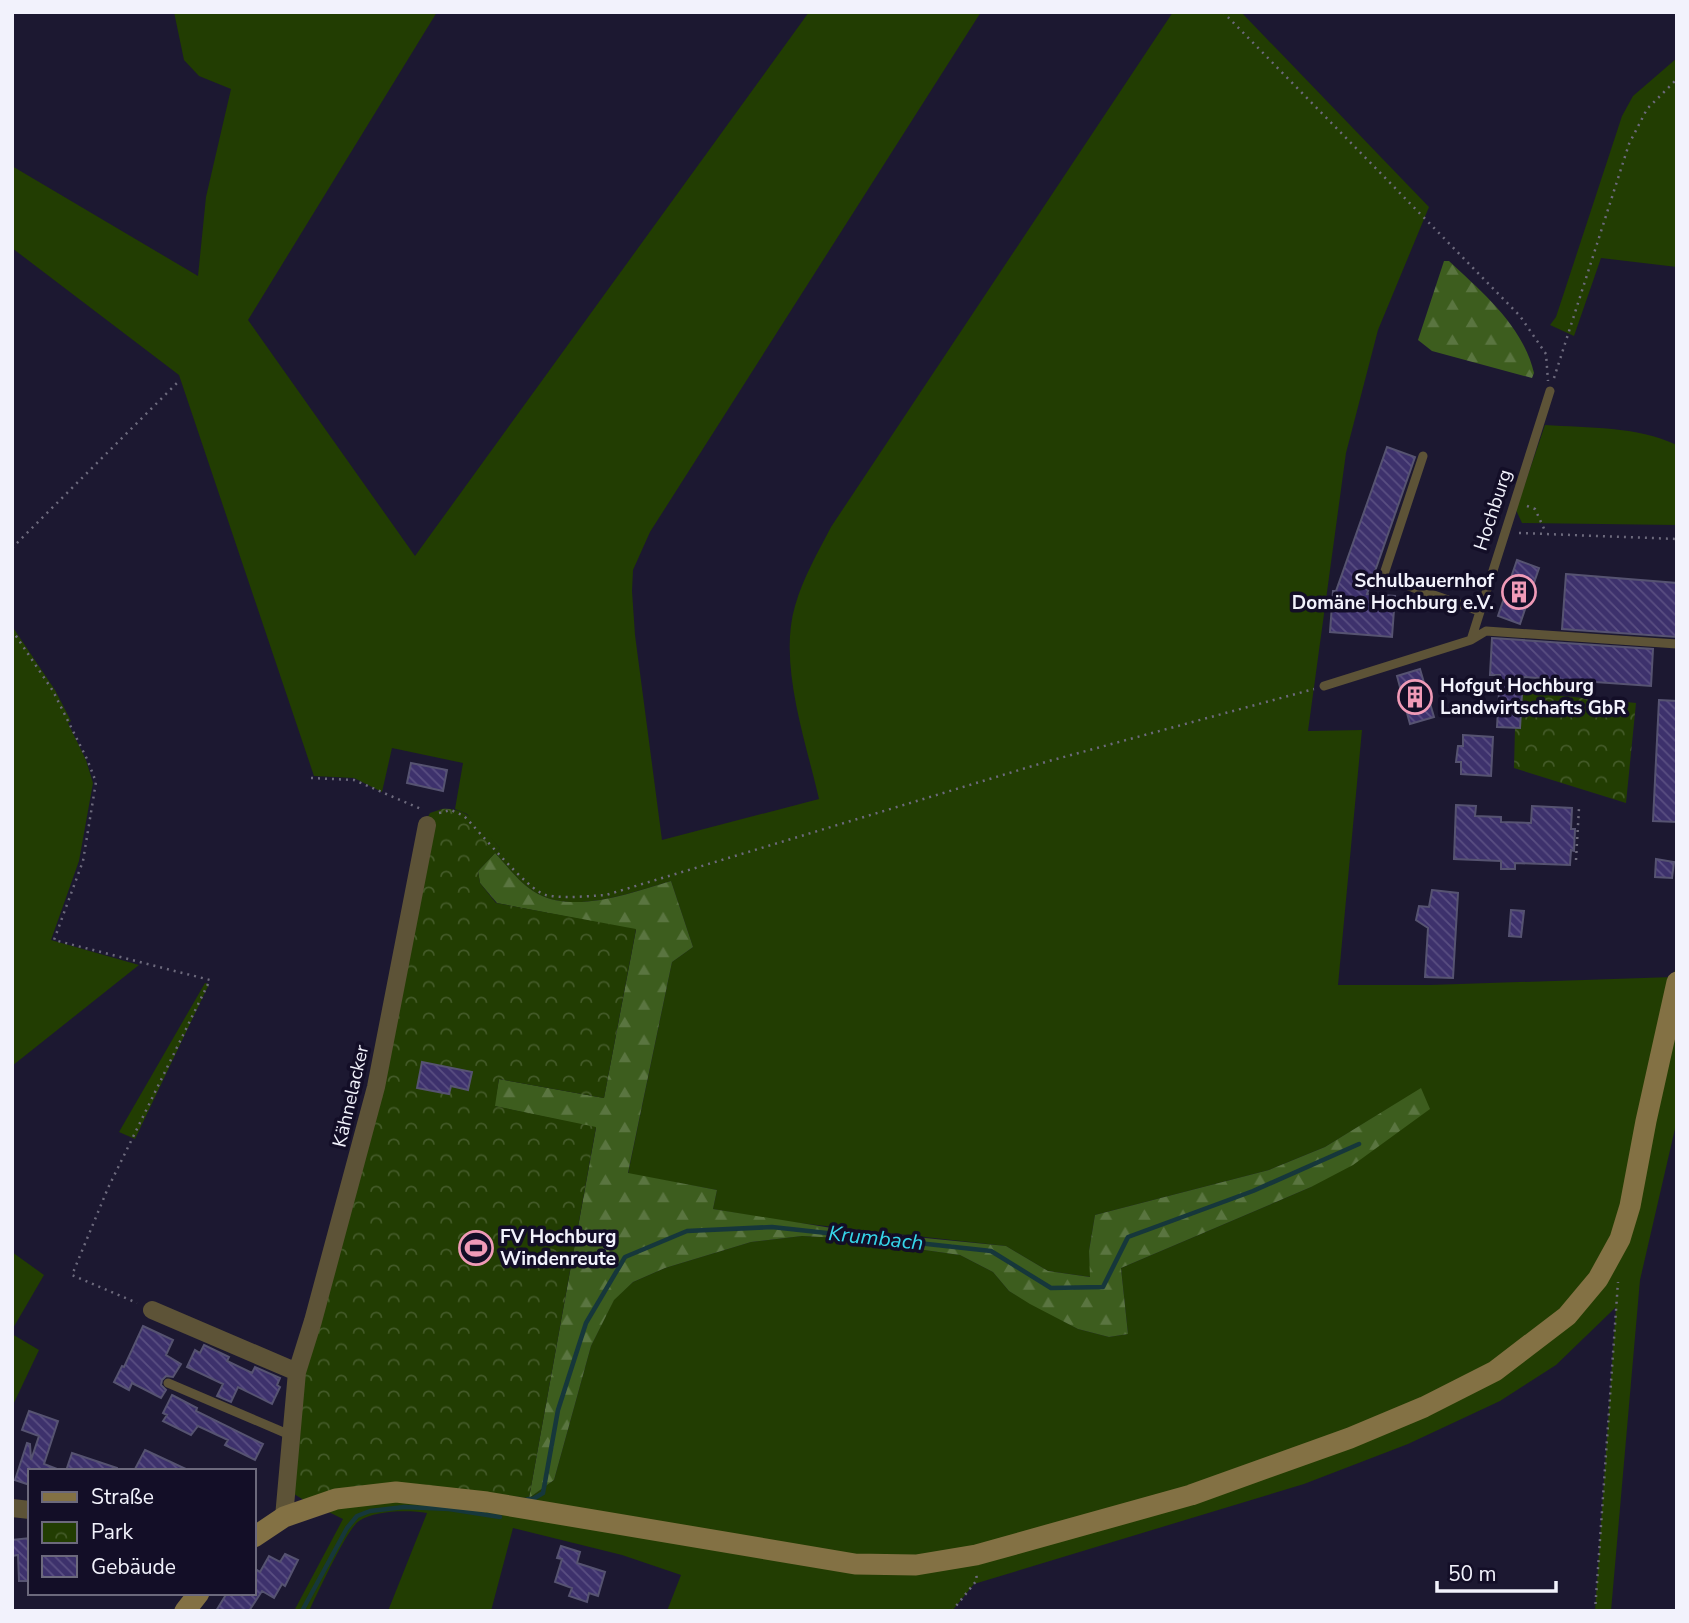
<svg xmlns="http://www.w3.org/2000/svg" width="1689" height="1623" viewBox="0 0 1689 1623" font-family="'Nunito Sans',sans-serif">
  <defs>
    <pattern id="forest-firs" width="22" height="20" patternUnits="userSpaceOnUse" patternTransform="scale(1.75)"><rect width="22" height="20" fill="#3d5d1e"/><path d="M5 1l3.5 6h-7zM16 11l3.5 6h-7z" fill="#5a7540"/></pattern>
    <pattern id="park-crowns" width="20" height="18" patternUnits="userSpaceOnUse" patternTransform="scale(1.75)"><rect width="20" height="18" fill="#223d02"/><path d="M2 6a3 3 0 1 1 6 0M12 15a3 3 0 1 1 6 0" fill="none" stroke="#435a28"/></pattern>
    <pattern id="building-back-hatch" width="6" height="6" patternUnits="userSpaceOnUse" patternTransform="scale(1.75)"><rect width="6" height="6" fill="#3d316c"/><path d="M-1 5l2 2M0 0l6 6M5-1l2 2" fill="none" stroke="#5a4f82"/></pattern>
  </defs>
  <rect width="100%" height="100%" fill="#1c1831"/>
  <!-- grass -->
  <path fill="#223d02" d="M 174,12 L 437,12 L 248,320 L 415,556 L 809,12 L 981,12 L 650,532 L 633,570 L 632,591 L 635,635 L 662,840 L 819,799 C 806,742 778,664 795,606 C 803,578 818,552 831,527 L 1173,12 L 1241,12 L 1429,207 L 1378,330 L 1346,453 L 1308,731 L 1362,730 L 1338,985 L 1430,985 L 1673,977 L 1677,962 L 1677,1120 L 1640,1280 L 1611,1611 L 1595,1611 L 1616,1307 L 1556,1365 L 1500,1401 L 1408,1444 L 1304,1484 L 974,1584 L 952,1611 L 667,1611 L 681,1575 L 622,1555 L 513,1528 L 491,1611 L 388,1611 L 427,1513 C 409,1510 375,1510 359,1521 C 346,1530 318,1593 309,1611 L 294,1611 L 343,1519 L 304,1500 L 420,1485 L 529,1498 L 554,1480 L 591,1346 L 614,1299 L 633,1282 L 665,1268 L 751,1242 L 802,1236 L 839,1238 L 960,1255 L 993,1272 L 1009,1291 L 1078,1329 L 1109,1337 L 1128,1334 L 1121,1268 L 1311,1187 L 1421,1089 L 1325,1147 L 1269,1170 L 1095,1215 L 1089,1251 L 1091,1277 L 1048,1271 L 1006,1246 L 781,1221 L 713,1209 L 717,1190 L 628,1174 L 672,962 L 693,947 L 671,881 C 633,892 576,914 538,894 C 521,885 508,867 495,853 L 500,848 L 467,814 L 455,809 L 463,763 L 392,748 L 382,792 L 354,778 L 314,776 L 179,375 L 12,248 L 12,166 L 198,276 L 206,197 L 231,89 L 199,76 L 184,60 Z
    M 1677,58 L 1677,267 L 1601,258 L 1574,336 L 1550,325 L 1556,317 L 1622,116 L 1633,96 Z
    M 1545,425 C 1589,428 1636,426 1677,445 L 1677,525 L 1522,523 L 1516,510 Z
    M 12,626 L 55,690 L 71,721 L 68,723 L 86,760 L 93,783 L 79,861 L 51,940 L 139,965 L 12,1066 Z
    M 205,983 L 209,984 L 135,1139 L 119,1132 Z
    M 12,1252 L 44,1275 L 12,1330 Z
    M 12,1334 L 39,1350 L 12,1407 Z"/>
  <!-- forest -->
  <path fill="url(#forest-firs)" d="M 1444,261 L 1449,261 C 1483,293 1523,326 1534,373 L 1532,378 L 1432,351 L 1418,340 Z
    M 495,853 C 508,867 521,885 538,894 C 576,914 634,892 671,881 L 693,947 L 672,962 L 628,1173 L 717,1190 L 713,1209 L 844,1230 L 1006,1246 L 1048,1271 L 1090,1277 L 1089,1251 L 1095,1215 L 1269,1170 L 1325,1147 L 1421,1088 L 1430,1109 L 1353,1165 L 1311,1187 L 1121,1268 L 1128,1334 L 1109,1337 L 1078,1329 L 1030,1304 L 1009,1291 L 993,1272 L 960,1255 L 839,1238 L 802,1236 L 751,1242 L 665,1268 L 633,1282 L 614,1300 L 591,1346 L 554,1480 L 529,1498 L 596,1128 L 494,1106 L 499,1079 L 604,1098 L 636,930 L 497,903 L 480,883 L 478,871 Z"/>
  <!-- park -->
  <path fill="url(#park-crowns)" d="M 1522,692 L 1636,703 L 1626,803 L 1514,768 L 1515,728 L 1520,725 Z
    M 442,809 C 470,807 482,829 500,848 L 478,871 L 480,883 L 496,903 L 636,929 L 604,1098 L 499,1079 L 495,1106 L 596,1127 L 529,1498 L 420,1485 L 304,1500 L 289,1491 L 300,1378 L 371,1087 L 425,822 L 430,813 Z"/>
  <g fill="none" stroke-linecap="round" stroke-linejoin="round">
    <!-- stream -->
    <path stroke="#16373b" stroke-width="4.5" d="M 528,1499 L 533,1499 L 543,1493 L 558,1410 L 586,1323 L 625,1257 L 687,1231 L 772,1227 L 991,1251 L 1051,1288 L 1103,1287 L 1128,1237 L 1253,1191 L 1359,1144
      M 302,1611 L 347,1528 L 357,1516 L 370,1511 L 404,1507 L 449,1509 L 500,1517"/>
  </g>
  <!-- building -->
  <path fill="url(#building-back-hatch)" stroke="#565371" stroke-width="2" d="M 1387,447 L 1415,457 L 1367,594 L 1395,596 L 1392,637 L 1330,632 L 1333,591 L 1336,591 Z
    M 1517,560 L 1539,568 L 1520,624 L 1498,616 Z
    M 1566,574 L 1677,583 L 1677,637 L 1562,629 Z
    M 1492,638 L 1653,649 L 1651,686 L 1523,677 L 1520,728 L 1497,727 L 1500,675 L 1490,675 Z
    M 1420,669 L 1434,717 L 1410,724 L 1397,676 Z
    M 1659,700 L 1677,701 L 1677,822 L 1653,821 Z
    M 1463,735 L 1493,737 L 1491,776 L 1461,774 L 1461,762 L 1456,762 L 1458,746 L 1463,746 Z
    M 411,763 L 447,770 L 443,791 L 407,783 Z
    M 1456,805 L 1476,806 L 1475,816 L 1501,817 L 1501,822 L 1531,823 L 1532,806 L 1572,808 L 1571,829 L 1575,829 L 1574,851 L 1571,850 L 1570,865 L 1515,863 L 1515,869 L 1501,869 L 1501,861 L 1454,859 Z
    M 1656,859 L 1674,862 L 1672,878 L 1655,877 Z
    M 1432,890 L 1458,893 L 1453,978 L 1425,977 L 1428,928 L 1416,920 L 1419,906 L 1429,907 Z
    M 1511,910 L 1524,911 L 1521,937 L 1509,936 Z
    M 422,1062 L 472,1072 L 468,1090 L 451,1086 L 449,1094 L 417,1088 Z
    M 143,1326 L 173,1340 L 166,1355 L 181,1364 L 173,1377 L 166,1376 L 162,1380 L 161,1385 L 166,1390 L 161,1398 L 132,1383 L 129,1390 L 114,1382 L 122,1366 L 124,1367 Z
    M 204,1345 L 229,1357 L 227,1361 L 252,1373 L 255,1367 L 280,1378 L 277,1385 L 280,1387 L 272,1404 L 238,1387 L 231,1402 L 217,1396 L 223,1384 L 187,1367 L 195,1350 L 200,1353 Z
    M 172,1395 L 197,1408 L 196,1411 L 263,1444 L 255,1460 L 225,1445 L 228,1440 L 198,1426 L 191,1435 L 163,1421 L 167,1415 L 163,1413 Z
    M 29,1411 L 58,1421 L 44,1464 L 57,1469 L 57,1471 L 30,1471 L 30,1485 L 15,1480 L 27,1443 L 30,1444 L 31,1460 L 39,1436 L 22,1430 Z
    M 145,1450 L 190,1471 L 134,1471 Z
    M 72,1453 L 117,1468 L 117,1471 L 66,1471 Z
    M 30,1538 L 30,1581 L 19,1581 L 18,1555 L 12,1556 L 12,1540 Z
    M 561,1546 L 580,1552 L 577,1563 L 605,1572 L 598,1596 L 589,1593 L 587,1602 L 569,1596 L 572,1588 L 555,1582 L 562,1559 L 557,1558 Z
    M 285,1554 L 298,1560 L 285,1586 L 282,1584 L 274,1598 L 262,1591 L 249,1611 L 216,1611 L 227,1593 L 254,1593 L 254,1568 L 260,1572 L 269,1556 L 280,1562 Z"/>
  <g fill="none" stroke-linecap="round" stroke-linejoin="round">
    <!-- path -->
    <path stroke="#6d6a7d" stroke-width="2.5" stroke-dasharray="2 5" stroke-linecap="butt" d="M 1223,12 L 1520,316 L 1546,354 L 1548,381
      M 1554,378 L 1629,144 L 1647,109 L 1677,79
      M 1527,506 L 1535,509 L 1546,533
      M 1519,533 L 1677,539
      M 12,548 L 179,381
      M 12,630 L 53,691 L 87,759 L 96,782 L 83,861 L 54,940 L 210,980 L 108,1188 L 72,1275 L 137,1303
      M 311,778 L 354,780 L 421,809
      M 439,813 L 451,810 L 464,816 C 481,833 527,890 546,895 C 565,899 587,896 606,895 L 1049,761 L 1314,689
      M 1576,860 L 1579,808
      M 952,1611 L 977,1580 L 976,1573
      M 1595,1611 L 1618,1282"/>
    <!-- lane -->
    <path stroke="#5d5337" stroke-width="9" d="M 1423,456 L 1383,577 L 1479,611
      M 1471,640 L 1486,631 L 1677,644
      M 1324,686 L 1471,640 L 1550,391
      M 168,1383 L 290,1435"/>
    <!-- street -->
    <path stroke="#5d5337" stroke-width="18" d="M 152,1310 L 297,1372
      M 12,1508 L 30,1510
      M 284,1517 L 297,1372 L 313,1321 L 376,1087 L 427,825"/>
    <!-- secondary -->
    <path stroke="#837144" stroke-width="21" d="M 254,1537 L 284,1517 L 336,1499 L 396,1492 L 487,1502 L 855,1564 L 916,1565 L 976,1555 L 1191,1495 L 1350,1438 L 1424,1407 L 1495,1371 L 1567,1316 L 1598,1279 L 1620,1239 L 1630,1206 L 1646,1121 L 1677,982
      M 185,1611 L 199,1593"/>
  </g>
  <!-- icons -->
  <defs>
    <g id="building-ring" transform="scale(1.75)"><circle r="9.5" fill="#130e27" stroke="#f09ab7" stroke-width="1.5"/><path d="M-4-6H4V6H1V3H-1V6H-4ZM-2.5-4.3h1.7v1.8h-1.7ZM.8-4.3h1.7v1.8H.8ZM-2.5-1h1.7V.8h-1.7ZM.8-1h1.7V.8H.8Z" fill="#f09ab7"/></g>
    <g id="stadium-ring" transform="scale(1.75)"><circle r="9.5" fill="#130e27" stroke="#f09ab7" stroke-width="1.5"/><path d="M0-5a6.5 5 0 1 0 0 10a6.5 5 0 1 0 0-10ZM-3.5-1.8h7v3.6h-7Z" fill="#f09ab7"/></g>
  </defs>
  <g fill-rule="evenodd">
    <use href="#building-ring" x="1519" y="592"/>
    <use href="#building-ring" x="1415" y="697"/>
    <use href="#stadium-ring" x="476" y="1248"/>
  </g>
  <g text-anchor="middle" dominant-baseline="central" stroke-width="7" stroke-linejoin="round" paint-order="stroke">
    <!-- street labels -->
    <g font-size="19" fill="#f2f2fc" stroke="#130e27">
      <text transform="translate(1493 510) rotate(-72)">Hochburg</text>
      <text transform="translate(351 1096) rotate(-77)">Kähnelacker</text>
    </g>
    <!-- poi labels -->
    <g font-size="19" font-weight="bold" fill="#f2f2fc" stroke="#130e27" text-anchor="start">
      <text x="1494" y="581" text-anchor="end">Schulbauernhof<tspan x="1494" dy="22">Domäne Hochburg e.V.</tspan></text>
      <text x="1440" y="686">Hofgut Hochburg<tspan x="1440" dy="22">Landwirtschafts GbR</tspan></text>
      <text x="500" y="1237">FV Hochburg<tspan x="500" dy="22">Windenreute</tspan></text>
    </g>
    <!-- water labels -->
    <g font-size="21" font-style="italic" fill="#36d6e9" stroke="#130e27">
      <text transform="translate(876 1238) rotate(6)">Krumbach</text>
    </g>
  </g>
  <!-- border -->
  <rect width="1689" height="1623" fill="none" stroke="#f2f2fc" stroke-width="28"/>
  <!-- legend -->
  <rect x="28" y="1469" width="228" height="126" fill="#130e27" stroke="#6c697c" stroke-width="2"/>
  <rect x="42" y="1492" width="35" height="10" fill="#837144" stroke="#6c697c" stroke-width="2"/>
  <text x="91" y="1504" font-size="21" fill="#f2f2fc">Straße</text>
  <rect x="42" y="1522" width="35" height="21" fill="url(#park-crowns)" stroke="#6c697c" stroke-width="2"/>
  <text x="91" y="1539" font-size="21" fill="#f2f2fc">Park</text>
  <rect x="42" y="1556" width="35" height="21" fill="url(#building-back-hatch)" stroke="#6c697c" stroke-width="2"/>
  <text x="91" y="1574" font-size="21" fill="#f2f2fc">Gebäude</text>
  <!-- scale -->
  <path d="M1437 1581v10h119v-10" fill="none" stroke="#f2f2fc" stroke-width="3.5"/>
  <text x="1448" y="1581" font-size="21" fill="#f2f2fc" stroke="#130e27" stroke-width="5" paint-order="stroke">50 m</text>
</svg>
